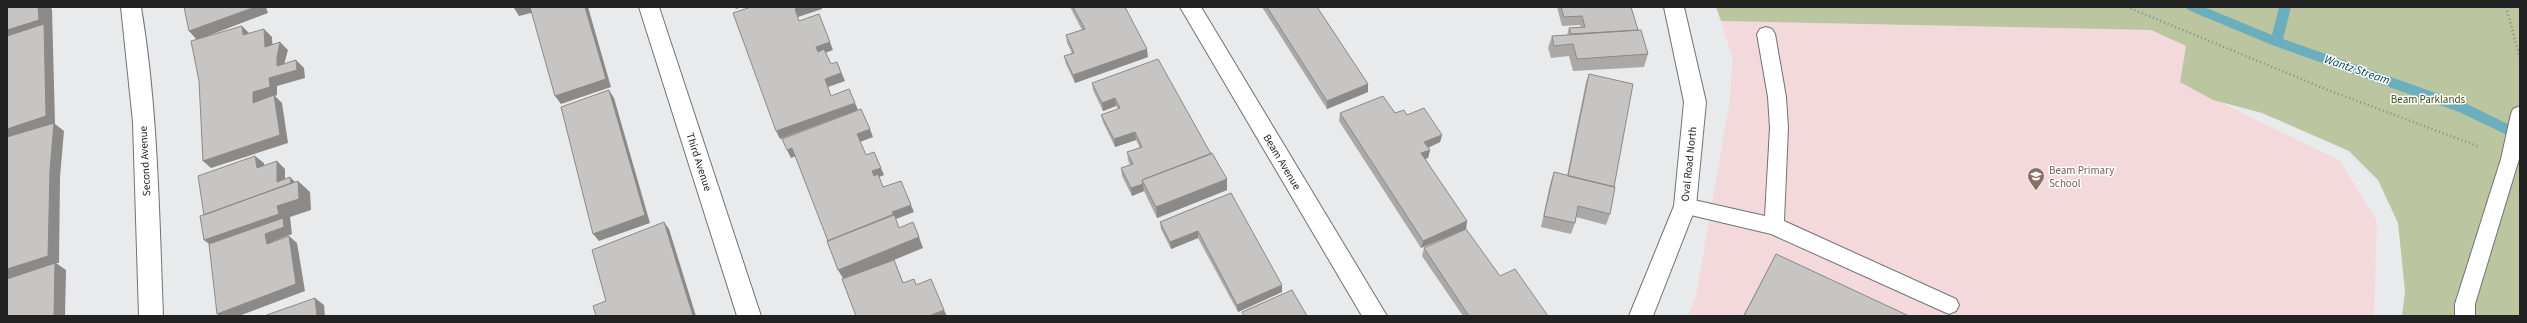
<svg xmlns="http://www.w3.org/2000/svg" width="2527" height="323" viewBox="0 0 2527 323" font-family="'Source Sans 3',sans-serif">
  <rect width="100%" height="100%" fill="#e9eaeb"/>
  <!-- education -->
  <path fill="#f3d8dc" d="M 1721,21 L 2150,30 L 2186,46 L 2180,82 L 2340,161 L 2377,221 L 2374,316 L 1688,316 L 1696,296 L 1729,106 L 1733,59 Z"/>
  <!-- green -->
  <path fill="#bbc6a0" d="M 1716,7 L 2520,7 L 2520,316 L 2402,316 L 2405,291 L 2398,223 L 2378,180 L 2349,151 L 2262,113 L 2213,100 L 2180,82 L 2186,46 L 2151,30 L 1721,21 Z"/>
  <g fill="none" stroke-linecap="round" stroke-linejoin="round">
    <!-- stream -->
    <path fill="#6baebe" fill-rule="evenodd" d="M 2186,7 L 2204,7 L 2272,35 L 2279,7 L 2291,7 L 2283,39 L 2467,104 L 2520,130 L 2520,141 L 2459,112 L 2272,45 L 2188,10 Z"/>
    <!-- lane casing -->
    <g stroke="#717273" stroke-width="2">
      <path id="lane" d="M 1766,27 L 1772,29 L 1775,34 L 1786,97 L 1788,128 L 1784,221 L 1956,299 L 1959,305 L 1956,311 L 1949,314 L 1942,311 L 1771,234 L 1678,212 L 1675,206 L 1678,200 L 1685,198 L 1765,216 L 1770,128 L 1768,97 L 1757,34 L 1760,29 Z
        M 2520,106 L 2519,159 L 2475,304 L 2475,316 L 2455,316 L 2455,304 L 2501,159 L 2511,114 L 2513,109 Z"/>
    </g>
    <!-- street casing -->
    <g stroke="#717273" stroke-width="2">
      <path id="street" d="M 121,7 L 141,7 C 158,109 159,213 163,316 L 139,316 L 133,122 Z
        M 639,7 L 659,7 L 761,316 L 737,316 Z
        M 1180,7 L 1201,7 L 1387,316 L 1362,316 Z
        M 1664,7 L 1684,7 L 1706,102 L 1696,206 L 1653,316 L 1629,316 L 1674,206 L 1684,102 Z"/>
    </g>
    <!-- path -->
    <path stroke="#888889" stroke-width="2.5" stroke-dasharray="1 3" stroke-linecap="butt" d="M 2127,7 L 2328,90 L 2480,147
      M 2506,7 L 2520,58"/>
    <!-- lane -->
    <use href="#lane" fill="#fff" fill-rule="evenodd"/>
    <!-- street -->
    <use href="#street" fill="#fff" fill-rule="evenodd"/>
  </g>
  <!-- wall -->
  <path fill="#aaa9a8" d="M 1070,7 L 1125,7 L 1148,57 L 1075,83 L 1066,64 L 1064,56 L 1072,53 L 1067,43 L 1066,35 L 1082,30 Z
    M 1262,7 L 1317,7 L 1368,84 L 1368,92 L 1327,109 Z
    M 1557,7 L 1631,7 L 1638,30 L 1648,54 L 1644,67 L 1573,71 L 1569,56 L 1551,58 L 1548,48 L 1552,36 L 1567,35 L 1569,28 L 1581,27 L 1580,25 L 1562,26 Z
    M 1589,74 L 1614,187 L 1610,214 L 1606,225 L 1576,217 L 1575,223 L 1571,234 L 1541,227 L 1550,184 L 1554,172 L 1567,176 L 1586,82 Z
    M 1092,83 L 1211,154 L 1227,179 L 1227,190 L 1157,218 L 1144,191 L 1132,196 L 1122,176 L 1121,168 L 1130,165 L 1128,160 L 1127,152 L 1140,148 L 1136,140 L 1115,147 L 1103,122 L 1101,115 L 1118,109 L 1116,106 L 1103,111 L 1093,90 Z
    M 1340,113 L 1395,113 L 1407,115 L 1442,135 L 1440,142 L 1428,148 L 1430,150 L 1428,158 L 1425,159 L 1467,221 L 1466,229 L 1421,248 L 1339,121 Z
    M 1231,193 L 1282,292 L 1238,312 L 1198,238 L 1171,249 L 1161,229 L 1160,222 Z
    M 1424,248 L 1500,276 L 1548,316 L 1463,316 L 1422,256 Z
    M 1776,254 L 1909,316 L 1743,316 L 1769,267 Z"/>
  <!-- shaded-wall -->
  <path fill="#8b8a88" d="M 38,7 L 50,7 L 52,9 L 55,124 L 64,131 L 60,177 L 59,263 L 56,263 L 66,270 L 65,316 L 54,316 L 7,279 L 7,30 Z
    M 255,7 L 266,7 L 268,13 L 197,40 L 189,31 Z
    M 517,7 L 531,7 L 535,12 L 519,16 L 514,8 Z
    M 585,7 L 588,7 L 611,87 L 561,104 L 555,96 Z
    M 735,7 L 742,7 L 736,9 Z
    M 799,7 L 822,7 L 822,9 L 798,17 L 795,9 Z
    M 822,22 L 833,50 L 820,55 L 816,47 Z
    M 242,26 L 250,34 L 243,35 Z
    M 264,29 L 272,37 L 273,55 L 265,47 Z
    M 280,42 L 288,50 L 284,65 L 296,60 L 304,68 L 305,78 L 277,86 L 277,95 L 275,96 L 282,103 L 288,143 L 211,168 L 203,161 L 253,103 L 253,92 L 269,78 L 277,66 L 277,57 Z
    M 1147,49 L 1148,57 L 1075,83 L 1073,75 Z
    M 837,62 L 845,81 L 828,87 L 834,104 L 825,79 Z
    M 1368,84 L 1368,92 L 1327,109 L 1327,101 Z
    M 609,90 L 614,98 L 650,223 L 599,241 L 593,234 Z
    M 1115,98 L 1116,106 L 1103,111 L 1102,103 Z
    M 855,103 L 858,110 L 780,139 L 776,131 Z
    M 870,129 L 873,137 L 860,142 L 857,134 Z
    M 1135,132 L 1136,140 L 1115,147 L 1114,139 Z
    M 1442,135 L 1440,142 L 1423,150 L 1424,142 Z
    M 792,148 L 796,156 L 791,158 L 787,150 Z
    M 1430,150 L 1428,158 L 1420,161 L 1421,153 Z
    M 255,156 L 264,163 L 265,176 L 257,168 Z
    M 277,161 L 285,169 L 285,190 L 277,182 Z
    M 881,168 L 884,175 L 875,179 L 872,171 Z
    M 290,177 L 298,185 L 298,181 L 310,192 L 311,210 L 290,217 L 292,234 L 274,241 L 275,251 L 218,251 L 204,240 L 277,206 L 214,228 Z
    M 1227,179 L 1227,190 L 1157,218 L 1156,207 Z
    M 1143,184 L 1144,191 L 1132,196 L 1131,188 Z
    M 911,205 L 914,212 L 896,219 L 892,212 Z
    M 1467,221 L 1466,229 L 1421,248 L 1423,241 Z
    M 664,222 L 669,229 L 696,316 L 693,316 Z
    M 1198,231 L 1198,238 L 1171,249 L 1170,242 Z
    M 289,236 L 297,243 L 305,291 L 239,316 L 220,316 L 217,314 Z
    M 919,237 L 923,248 L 894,260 L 906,290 L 844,280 L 838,270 Z
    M 1282,285 L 1282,292 L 1238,312 L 1237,305 Z
    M 315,298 L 324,305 L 325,316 L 317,316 Z
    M 944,310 L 947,316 L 929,316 Z"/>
  <!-- building -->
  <path fill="#c6c5c3" stroke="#8b8a88" d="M 7,7 L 38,7 L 39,20 L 7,30 Z
    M 184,7 L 255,7 L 189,31 Z
    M 530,7 L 585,7 L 606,79 L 555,96 Z
    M 751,7 L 799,7 L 795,9 L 799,21 L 819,14 L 830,42 L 816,47 L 818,52 L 824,49 L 831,64 L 837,62 L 841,73 L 825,79 L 831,96 L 849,89 L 855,103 L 776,131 L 733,13 Z
    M 1073,7 L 1125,7 L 1147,49 L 1073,75 L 1064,56 L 1074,53 L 1066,35 L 1085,29 Z
    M 1267,7 L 1317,7 L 1368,84 L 1327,101 Z
    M 1561,7 L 1631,7 L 1638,30 L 1571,34 L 1569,28 L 1585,27 L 1582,16 L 1564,17 Z
    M 44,24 L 46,116 L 7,129 L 7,36 Z
    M 242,26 L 243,35 L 264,29 L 265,47 L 280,42 L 277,57 L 277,66 L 296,60 L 297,70 L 269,78 L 270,87 L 253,92 L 253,103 L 274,95 L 280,135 L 203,161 L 199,81 L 191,41 Z
    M 1641,30 L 1648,54 L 1577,59 L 1573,44 L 1554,46 L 1552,36 Z
    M 1158,59 L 1211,154 L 1142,180 L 1143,184 L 1131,188 L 1121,168 L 1133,164 L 1127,152 L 1142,147 L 1135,132 L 1114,139 L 1101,115 L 1120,108 L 1115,98 L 1102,103 L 1092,83 Z
    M 1589,74 L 1633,84 L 1614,187 L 1568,176 Z
    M 609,90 L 645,215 L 593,234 L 561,107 Z
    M 1383,96 L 1395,113 L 1404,110 L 1407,115 L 1424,108 L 1442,135 L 1424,142 L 1430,150 L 1421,153 L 1467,221 L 1423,241 L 1340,113 Z
    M 861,109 L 870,129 L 857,134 L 866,155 L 874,152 L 881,168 L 872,171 L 874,176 L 878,174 L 883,187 L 901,181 L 911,205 L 892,212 L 894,215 L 828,241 L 792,148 L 787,150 L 782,139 Z
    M 54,123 L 50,170 L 48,256 L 7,269 L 7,137 Z
    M 1212,153 L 1227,179 L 1156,207 L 1142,180 Z
    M 255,156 L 257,168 L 277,161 L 277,182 L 290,177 L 291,183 L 204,215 L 198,176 Z
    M 1554,172 L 1615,187 L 1610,214 L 1578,206 L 1575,223 L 1544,216 Z
    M 298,181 L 299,199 L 277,206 L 279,214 L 204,240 L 200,216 Z
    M 1231,193 L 1282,285 L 1237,305 L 1198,231 L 1170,242 L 1160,222 Z
    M 894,214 L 899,228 L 913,222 L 919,237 L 838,270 L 827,241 Z
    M 283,218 L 284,227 L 265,234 L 267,244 L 289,236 L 296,284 L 217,314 L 209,244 Z
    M 664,222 L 693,316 L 596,316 L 593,306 L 606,301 L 592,250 Z
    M 1466,229 L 1500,276 L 1515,269 L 1548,316 L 1469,316 L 1424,248 Z
    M 1776,254 L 1909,316 L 1744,316 Z
    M 894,260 L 903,283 L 914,279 L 916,285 L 931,279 L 944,310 L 929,316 L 856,316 L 842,279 Z
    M 55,263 L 54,316 L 7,316 L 7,279 Z
    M 1292,290 L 1307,316 L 1244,316 L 1242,312 Z
    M 315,298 L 317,316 L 264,316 Z"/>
  <!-- icons -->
  <defs>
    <g id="school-pin" transform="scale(0.9)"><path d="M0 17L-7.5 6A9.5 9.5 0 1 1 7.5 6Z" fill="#8d6e63" stroke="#fff"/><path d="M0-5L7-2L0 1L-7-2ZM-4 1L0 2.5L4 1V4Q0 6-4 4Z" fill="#fff"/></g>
  </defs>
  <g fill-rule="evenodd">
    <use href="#school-pin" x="2036" y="176"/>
  </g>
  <g text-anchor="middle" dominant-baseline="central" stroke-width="3" stroke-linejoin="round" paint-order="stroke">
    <!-- park labels -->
    <g font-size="11" fill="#3d490e" stroke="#fff">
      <text x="2428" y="99">Beam Parklands</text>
    </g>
    <!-- street labels -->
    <g font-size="11" fill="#222223" stroke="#fff">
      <text transform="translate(145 161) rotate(-93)">Second Avenue</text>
      <text transform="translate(699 162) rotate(72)">Third Avenue</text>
      <text transform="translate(1282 162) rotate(59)">Beam Avenue</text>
      <text transform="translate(1689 164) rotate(-84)">Oval Road North</text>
    </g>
    <!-- education labels -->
    <g font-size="11" fill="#785e54" stroke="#fff" text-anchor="start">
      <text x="2049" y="170">Beam Primary<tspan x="2049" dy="13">School</tspan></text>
    </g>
    <!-- water labels -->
    <g font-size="12" font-style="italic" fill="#044550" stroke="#fff">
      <text transform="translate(2357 70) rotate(19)">Wantz Stream</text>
    </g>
  </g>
  <!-- border -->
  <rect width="2527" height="323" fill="none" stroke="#222223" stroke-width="16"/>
</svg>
